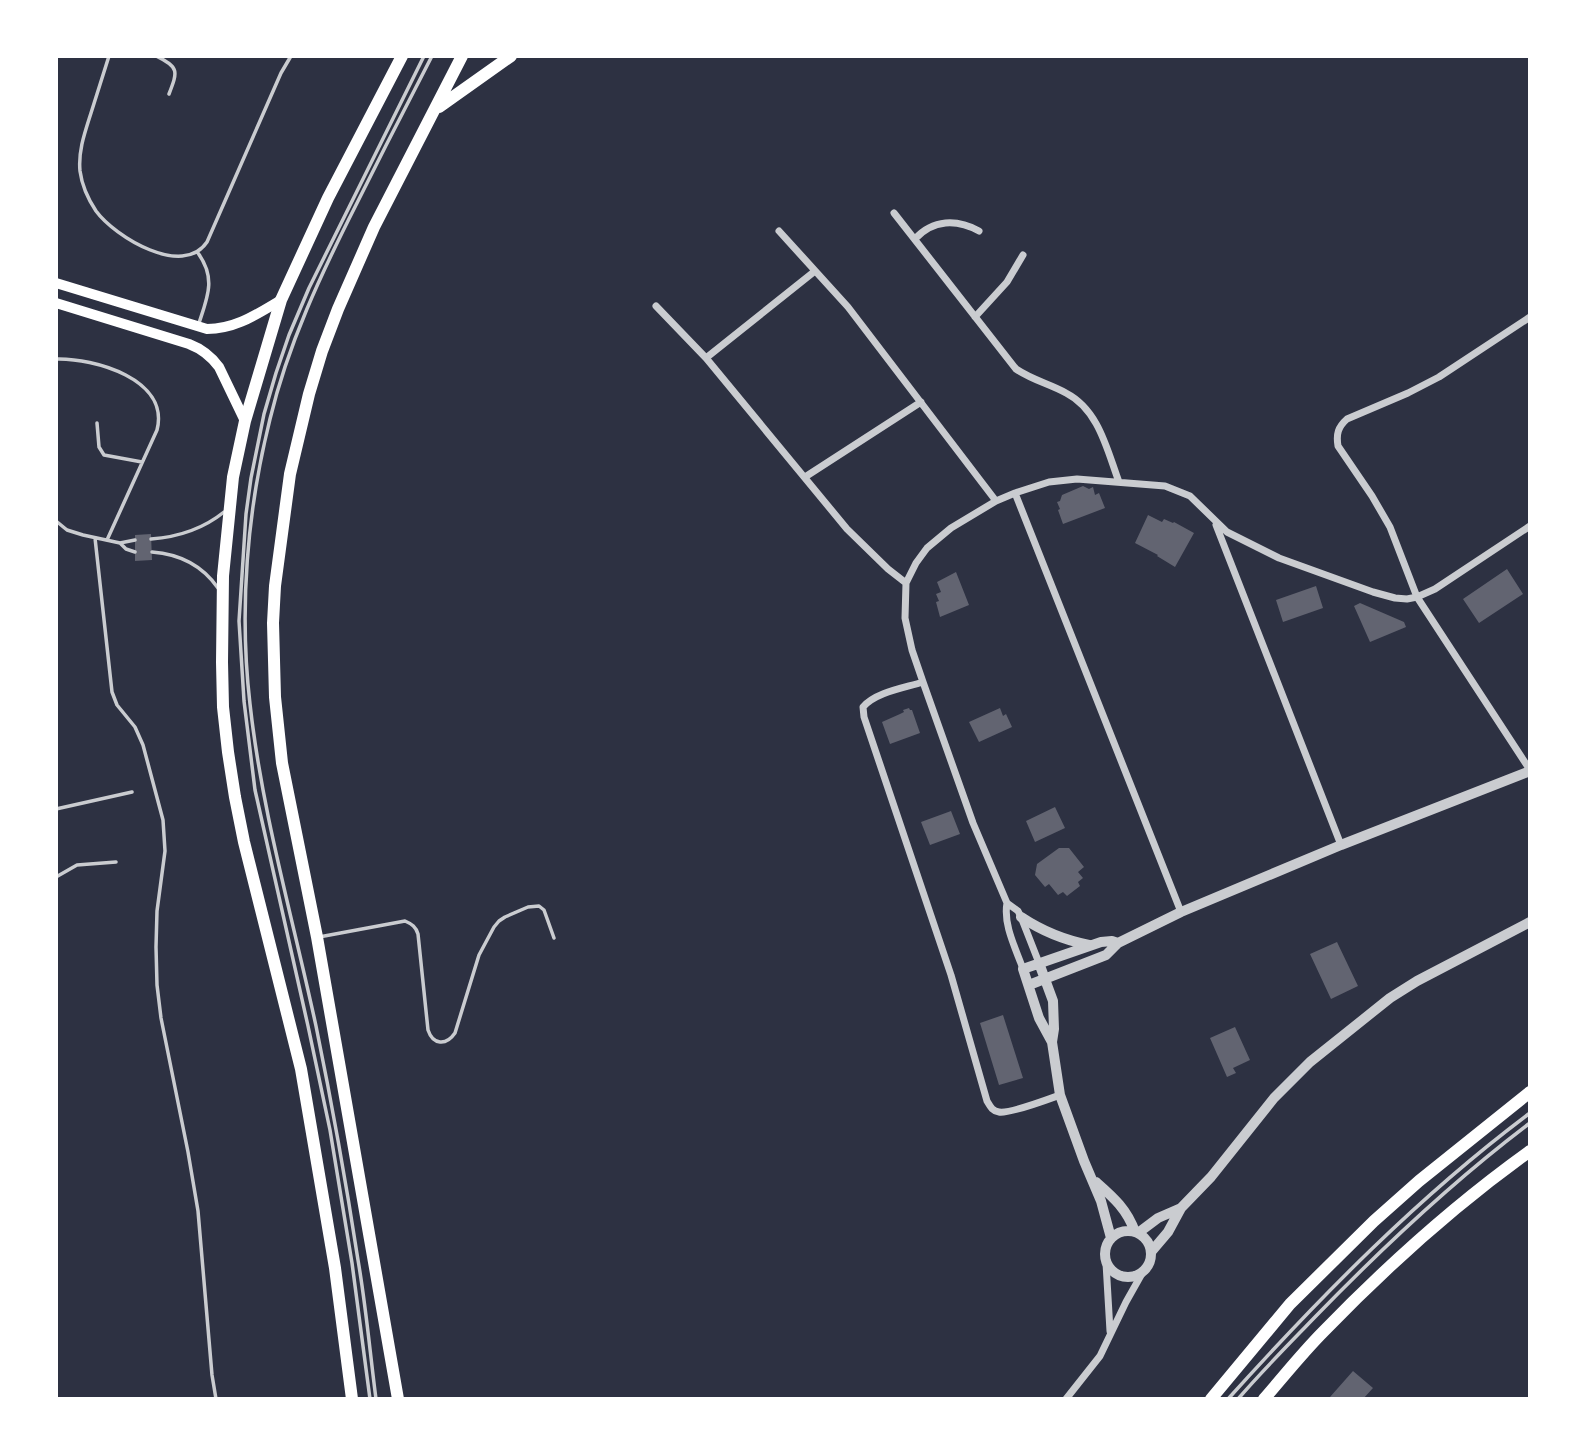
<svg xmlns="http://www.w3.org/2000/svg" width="1586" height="1455" viewBox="0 0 1586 1455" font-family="'Public Sans',sans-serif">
  <rect width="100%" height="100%" fill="#2d3142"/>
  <!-- building -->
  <path fill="#626471" d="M 1083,486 L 1089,489 L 1093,487 L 1095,495 L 1099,493 L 1105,508 L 1063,524 L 1058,510 L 1060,509 L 1057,502 L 1060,501 L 1062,495 Z
    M 1148,515 L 1162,522 L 1164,519 L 1173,523 L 1174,522 L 1194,533 L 1175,567 L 1157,556 L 1158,555 L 1135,543 Z
    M 151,534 L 152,560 L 135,561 L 135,535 Z
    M 1507,569 L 1523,594 L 1479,623 L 1463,599 Z
    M 956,572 L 969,605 L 940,617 L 936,602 L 939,601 L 936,594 L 941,592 L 937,582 Z
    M 1316,586 L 1323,608 L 1283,622 L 1276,600 Z
    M 1360,603 L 1404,622 L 1406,627 L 1370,642 L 1354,606 Z
    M 909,708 L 910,710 L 912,710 L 920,733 L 890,744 L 882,722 L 900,714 L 904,712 L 903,710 Z
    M 1000,708 L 1003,716 L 1006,714 L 1012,727 L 979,742 L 969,722 Z
    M 1055,807 L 1065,828 L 1035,842 L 1026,821 Z
    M 951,811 L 960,834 L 930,845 L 921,822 Z
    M 1059,848 L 1069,848 L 1084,867 L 1078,872 L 1083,878 L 1078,882 L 1080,886 L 1067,896 L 1063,892 L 1058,895 L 1049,884 L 1045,887 L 1035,875 L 1037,864 Z
    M 1337,942 L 1358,986 L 1331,999 L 1310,954 Z
    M 1003,1015 L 1023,1078 L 999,1085 L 980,1023 Z
    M 1235,1027 L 1250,1060 L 1233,1068 L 1236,1073 L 1227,1077 L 1210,1038 Z
    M 1353,1371 L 1373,1388 L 1363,1399 L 1332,1399 L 1330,1397 Z"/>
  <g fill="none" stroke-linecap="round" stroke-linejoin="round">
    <!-- service -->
    <path stroke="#caccd0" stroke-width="3.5" d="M 109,56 C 103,75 97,94 91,113 C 85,132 78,151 80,171 C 82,186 88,199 96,211 C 115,237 183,278 207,242 L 281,73 L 291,56
      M 156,56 C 179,67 178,71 169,94
      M 198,253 C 216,278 208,296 199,323
      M 56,359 C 94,358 170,379 157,430 L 107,540
      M 97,423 L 99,447 L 104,455 L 142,462
      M 56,521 L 67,530 L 83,535 L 120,543 L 135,540
      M 95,538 L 112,692 L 117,705 L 135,727 L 143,745 L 163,820 L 165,851 L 157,911 L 156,947 L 157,985 L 161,1018 L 188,1152 L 198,1211 L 212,1375 L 216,1399
      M 151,539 C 178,537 203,529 224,512
      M 120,543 L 126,549 L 135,552
      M 152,552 C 179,554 202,565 218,588
      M 56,809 L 132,792
      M 56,877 L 77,865 L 116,862
      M 319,937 L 405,921 C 412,924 416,927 418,934 L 428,1030 C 433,1045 446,1046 455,1033 L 479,955 L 494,927 L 499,921 L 505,917 L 528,907 L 539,906 L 544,910 L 554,938
      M 370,1399 L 352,1263 L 330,1130 L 308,1026 L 255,790 L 244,701 L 239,621 L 246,514 L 251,478 L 264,414 L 276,373 L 289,335 L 309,288 L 424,56
      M 376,1399 C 370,1353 366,1306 358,1260 C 346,1182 332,1104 316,1026 C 293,919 262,813 250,704 C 239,610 247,511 270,419 C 288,344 321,274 356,205 C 381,155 406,106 432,56
      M 1228,1399 C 1321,1296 1419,1196 1530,1113
      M 1238,1399 C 1262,1371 1289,1344 1315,1317 C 1382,1248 1453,1181 1530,1123"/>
    <!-- minor -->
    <path stroke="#caccd0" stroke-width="7" d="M 894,213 L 1016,369 C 1032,380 1050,384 1066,393 C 1099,410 1107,450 1119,482
      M 779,231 L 848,307 L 996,501
      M 915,239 C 933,219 957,219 979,231
      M 656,306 L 706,358 L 847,529 L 888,569 L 906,583
      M 975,317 L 1007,282 L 1023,255
      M 1530,317 L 1439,377 L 1408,393 L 1347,419 C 1338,427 1336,434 1338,446 L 1372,496 L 1390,527 L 1417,597 L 1530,770
      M 706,358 L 815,271
      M 805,477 L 921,402
      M 1015,493 L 1181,912
      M 1216,525 L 1341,845
      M 923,682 C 904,688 876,692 863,707 L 864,717 L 951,975 L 987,1101 C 990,1106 992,1111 999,1112 C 1009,1114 1049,1099 1060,1095
      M 1007,903 C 1003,925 1016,949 1023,969
      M 1039,963 L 1021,917 L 1018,911 L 1007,903 L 973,823 L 923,682 L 912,650 L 905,618 L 906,583 L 916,563 L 927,548 L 951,528 L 996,501 L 1015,493 L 1049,482 L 1077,479 L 1165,486 L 1190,496 L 1227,532 L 1279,558 L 1373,592 L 1395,598 L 1407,599 L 1417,597 L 1435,589 L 1530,526
      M 1106,1263 L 1110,1331
      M 1066,1399 L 1100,1356 L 1126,1302 L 1144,1270"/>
    <!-- tertiary -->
    <path stroke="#caccd0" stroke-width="10" d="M 1021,917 C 1042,931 1064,940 1089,945
      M 1039,963 L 1053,1001 L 1054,1029 L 1052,1042 L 1060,1095 L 1084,1161 L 1101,1201 L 1111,1238
      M 1029,985 L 1106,955 L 1118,943 L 1181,912 L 1341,845 L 1530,771
      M 1052,1042 L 1039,1018 L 1023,969 L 1101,942 L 1112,941 L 1118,943
      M 1096,1182 C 1113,1197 1127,1209 1135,1232
      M1105 1254a23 23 0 1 1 46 0a23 23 0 1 1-46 0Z
      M 1138,1233 L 1158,1218 L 1181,1208
      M 1151,1252 L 1168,1232 L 1181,1208 L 1211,1177 L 1274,1098 L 1310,1062 L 1390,998 L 1417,981 L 1530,922"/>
    <!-- secondary -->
    <path stroke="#fff" stroke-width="10" d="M 56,283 L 207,329 C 236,329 257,314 281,300
      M 56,303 L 189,344 C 202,349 211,356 219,367 L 245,421"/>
    <!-- trunk -->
    <path stroke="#fff" stroke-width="12" d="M 439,107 L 511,56
      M 352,1399 L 335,1268 L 301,1069 L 244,842 L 235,797 L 228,752 L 223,707 L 222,662 L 223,576 L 233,477 L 245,421 L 281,300 L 328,198 L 402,56
      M 398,1399 L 317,937 L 282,763 L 275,697 L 273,623 L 275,586 L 290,474 L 309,394 L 322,351 L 338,309 L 374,227 L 462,56
      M 1211,1399 L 1290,1304 L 1374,1221 L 1419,1181 L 1530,1092
      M 1264,1399 C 1284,1376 1303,1352 1324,1331 C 1388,1265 1456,1204 1530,1151"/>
  </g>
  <!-- border -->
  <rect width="1586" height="1455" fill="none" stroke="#ffffff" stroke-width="116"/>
</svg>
